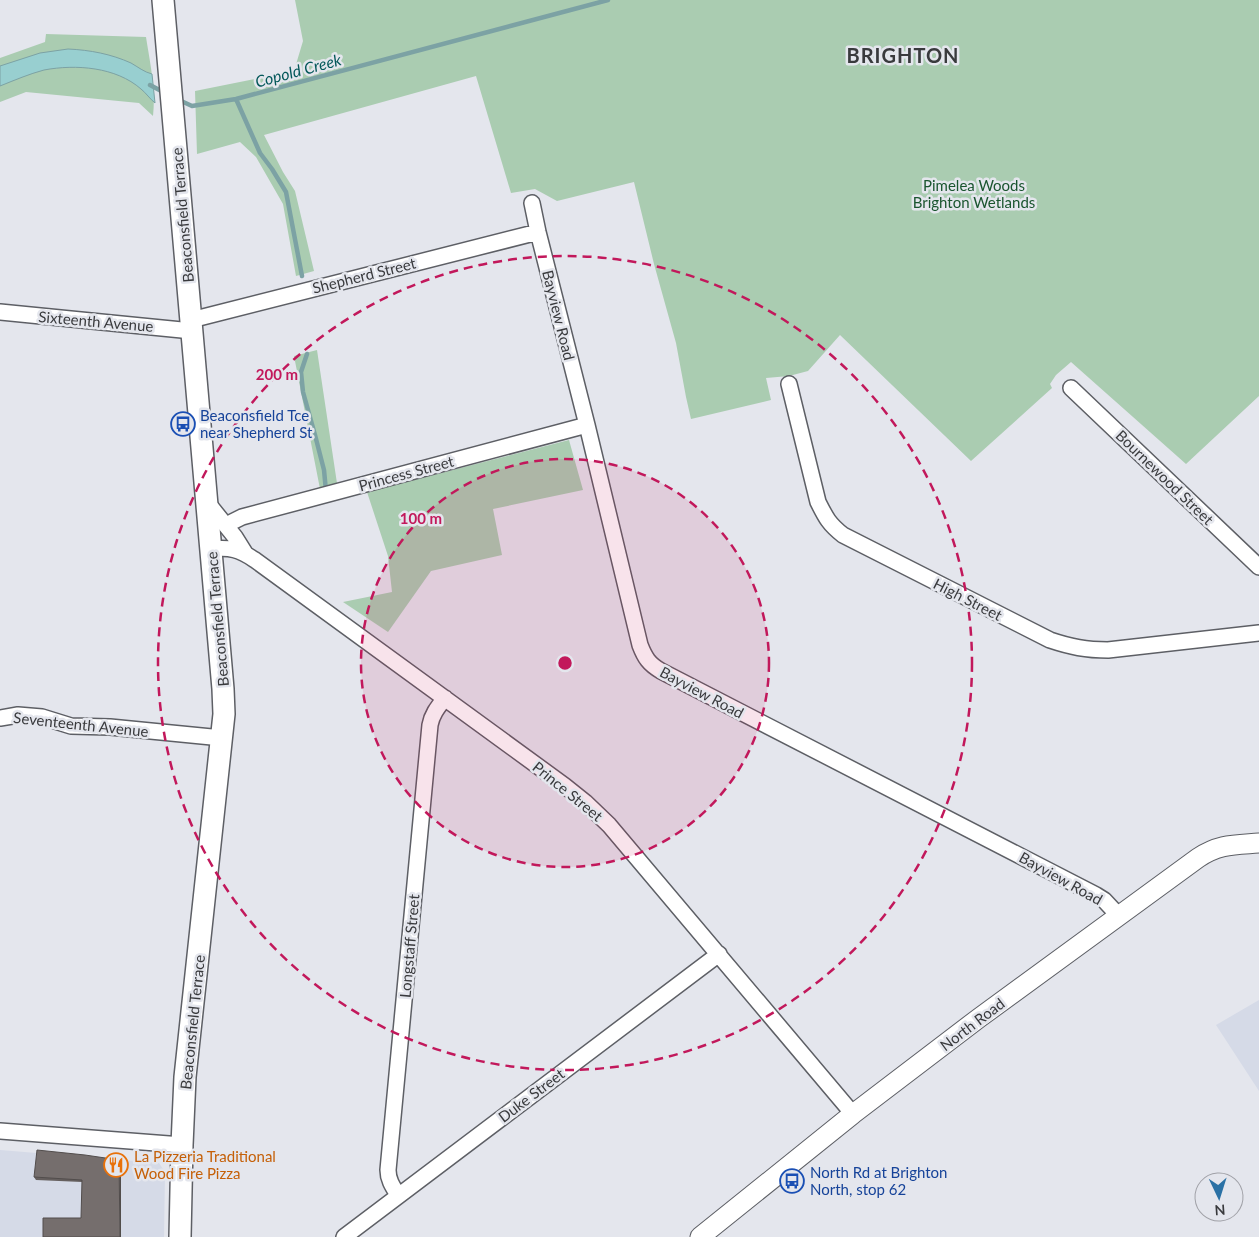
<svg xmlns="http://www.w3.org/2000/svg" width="1259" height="1237" viewBox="0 0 1259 1237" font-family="Lato,sans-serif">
  <rect width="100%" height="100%" fill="#e4e6ed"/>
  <!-- built -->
  <path fill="#d5dae7" d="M 1259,1000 L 1259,1091 L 1216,1025 Z
    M 0,1150 L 159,1163 L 165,1172 L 164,1237 L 0,1237 Z"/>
  <!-- green -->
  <path fill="#aaccb1" d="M 295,0 L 1259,0 L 1259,396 L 1186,464 L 1071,362 L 1056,375 L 1050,384 L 1052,388 L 971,461 L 840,335 L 808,371 L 789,376 L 766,378 L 771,400 L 691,419 L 686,397 L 676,343 L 654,264 L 634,182 L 557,201 L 535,189 L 511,193 L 476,76 L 264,135 L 283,172 L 295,191 L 314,271 L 296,276 L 283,204 L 256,157 L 240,142 L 197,154 L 195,91 L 294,71 L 303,41 Z
    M 46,34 L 146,37 C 150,63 156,89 153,116 L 139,103 L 26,92 L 0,102 L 0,58 L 45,42 Z
    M 317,350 L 338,490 L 321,494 L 294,356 Z
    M 569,440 L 583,490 L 493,509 L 502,555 L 431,571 L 388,632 L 343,602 L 392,592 L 388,556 L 367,492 Z"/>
  <!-- water -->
  <path fill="#98cfd0" stroke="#7ca2a4" d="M 68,49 C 90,50 111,54 131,63 C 138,67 144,72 152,74 L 155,103 C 150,99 146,93 141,89 C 116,67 76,64 44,70 C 29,74 15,80 0,86 L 0,66 L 40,53 Z"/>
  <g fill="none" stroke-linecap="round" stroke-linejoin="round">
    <!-- stream -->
    <path stroke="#7ca2a4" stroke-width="4.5" d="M 150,85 L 165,93
      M 236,99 L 260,153 L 272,169 L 286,192 L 302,276
      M 179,100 L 192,106 L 236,99 L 608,0
      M 307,354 L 301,372 L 303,392 L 315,435 L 324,470 L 326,491"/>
    <!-- minor casing -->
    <g stroke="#5d5f65" stroke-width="18">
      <path id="minor" d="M 532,203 L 538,232 L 587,425 L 640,645 C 645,658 649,664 661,671 L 1096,895 L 1104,900 L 1119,916
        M 0,312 L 192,331
        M 191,320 L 538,232
        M 789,384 L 818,502 C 826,518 829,524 843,535 L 1050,640 C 1071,647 1086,650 1108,650 L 1259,633
        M 1071,388 L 1259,567
        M 207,502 L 235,537 L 245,553
        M 227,526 L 232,522 L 242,517 L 587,425
        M 211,549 C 230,547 239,549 255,560 L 565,786 L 585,802 L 609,825 L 853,1114
        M 0,718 L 18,715 L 42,717 L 71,726 L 110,727 L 222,738
        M 0,1131 L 182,1145
        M 398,1195 C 393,1187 388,1180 388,1170 L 430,725 C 432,714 438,707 445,698
        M 344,1237 L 719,954"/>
    </g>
    <!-- tertiary casing -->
    <g stroke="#5d5f65" stroke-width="21">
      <path id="tertiary" d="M 700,1237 L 853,1114 L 979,1018 L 1198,858 C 1219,844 1234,845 1259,843"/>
    </g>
    <!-- secondary casing -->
    <g stroke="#5d5f65" stroke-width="24">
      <path id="secondary" d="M 163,0 L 223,689 L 224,714 L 185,1077 L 182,1145 L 180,1237"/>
    </g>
    <!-- minor -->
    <use href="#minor" stroke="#fff" stroke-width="15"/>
    <!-- tertiary -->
    <use href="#tertiary" stroke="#fff" stroke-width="19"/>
    <!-- secondary -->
    <use href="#secondary" stroke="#fff" stroke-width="21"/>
  </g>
  <!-- wall -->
  <path fill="#655f5e" d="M 121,1163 L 82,1182 L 36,1180 L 34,1177 Z"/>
  <!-- shaded-wall -->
  <path fill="#524d4c" d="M 119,1160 L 121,1163 L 121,1237 L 120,1237 Z"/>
  <!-- building -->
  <path fill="#756e6d" stroke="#524d4c" d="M 37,1150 L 85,1155 L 119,1160 L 120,1237 L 43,1237 L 43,1218 L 81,1218 L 82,1180 L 34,1177 Z"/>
  <!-- distance rings -->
  <circle cx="565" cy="663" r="204" fill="#c2185b" fill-opacity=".12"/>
  <g fill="none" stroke="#c2185b" stroke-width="2.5" stroke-dasharray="9 6">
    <circle cx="565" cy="663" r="204"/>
    <circle cx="565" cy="663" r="407"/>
  </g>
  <!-- icons -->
  <defs>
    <g id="bus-ring" transform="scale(1.25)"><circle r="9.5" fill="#e4e6ed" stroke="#1a4fb4" stroke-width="1.5"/><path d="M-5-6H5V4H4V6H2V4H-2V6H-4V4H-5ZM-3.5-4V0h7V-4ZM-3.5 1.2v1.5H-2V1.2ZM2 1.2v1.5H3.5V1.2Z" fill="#1a4fb4"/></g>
    <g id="restaurant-ring" transform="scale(1.25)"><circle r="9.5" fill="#e4e6ed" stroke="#e8710a" stroke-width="1.5"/><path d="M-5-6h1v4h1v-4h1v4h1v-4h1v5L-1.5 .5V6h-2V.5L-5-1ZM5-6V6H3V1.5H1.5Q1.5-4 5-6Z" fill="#e8710a"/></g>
  </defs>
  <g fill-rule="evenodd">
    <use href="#bus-ring" x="183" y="424"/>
    <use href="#restaurant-ring" x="116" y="1165"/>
    <use href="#bus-ring" x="792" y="1181"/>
  </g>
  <g text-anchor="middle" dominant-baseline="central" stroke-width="5" stroke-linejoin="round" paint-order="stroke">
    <!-- park labels -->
    <g font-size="15" fill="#1a552f" stroke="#e4e6ed">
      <text x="974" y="185">Pimelea Woods<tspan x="974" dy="17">Brighton Wetlands</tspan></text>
    </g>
    <!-- street labels -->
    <g font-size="15" fill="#393a3d" stroke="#e4e6ed">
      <text transform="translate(182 215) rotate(-95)">Beaconsfield Terrace</text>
      <text transform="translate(364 275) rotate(-14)">Shepherd Street</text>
      <text transform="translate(559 315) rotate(76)">Bayview Road</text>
      <text transform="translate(96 321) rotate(5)">Sixteenth Avenue</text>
      <text transform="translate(406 473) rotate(-15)">Princess Street</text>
      <text transform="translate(1165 477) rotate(44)">Bournewood Street</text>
      <text transform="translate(968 599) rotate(27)">High Street</text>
      <text transform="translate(217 619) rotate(-95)">Beaconsfield Terrace</text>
      <text transform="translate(702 692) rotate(28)">Bayview Road</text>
      <text transform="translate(81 724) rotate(6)">Seventeenth Avenue</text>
      <text transform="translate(568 791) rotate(39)">Prince Street</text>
      <text transform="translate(1061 878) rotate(29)">Bayview Road</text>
      <text transform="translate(409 946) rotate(-85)">Longstaff Street</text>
      <text transform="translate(192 1022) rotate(-84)">Beaconsfield Terrace</text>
      <text transform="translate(972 1024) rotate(-37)">North Road</text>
      <text transform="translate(531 1095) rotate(-37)">Duke Street</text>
    </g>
    <!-- transit labels -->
    <g font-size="15" fill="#164399" stroke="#e4e6ed" text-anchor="start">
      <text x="200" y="415">Beaconsfield Tce<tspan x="200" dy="17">near Shepherd St</tspan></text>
      <text x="810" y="1172">North Rd at Brighton<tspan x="810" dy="17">North, stop 62</tspan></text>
    </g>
    <!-- food labels -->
    <g font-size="15" fill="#c56008" stroke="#e4e6ed" text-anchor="start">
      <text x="134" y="1156">La Pizzeria Traditional<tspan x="134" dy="17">Wood Fire Pizza</tspan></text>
    </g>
    <!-- water labels -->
    <g font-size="16" font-style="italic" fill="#04585a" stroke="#e4e6ed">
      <text transform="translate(298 70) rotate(-15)">Copold Creek</text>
    </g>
    <!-- district labels -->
    <g font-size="20" font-weight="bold" letter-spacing="1" fill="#393a3d" stroke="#e4e6ed">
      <text x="903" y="55">BRIGHTON</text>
    </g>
  </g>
  <circle cx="565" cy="663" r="8" fill="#c2185b" stroke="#e4e6ed" stroke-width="2.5"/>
  <g font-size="15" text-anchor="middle" font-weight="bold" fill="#c2185b" stroke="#e4e6ed" stroke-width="5" stroke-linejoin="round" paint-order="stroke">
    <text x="277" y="380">200 m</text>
    <text x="421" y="524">100 m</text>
  </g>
  <!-- north arrow -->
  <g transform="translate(1219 1197) rotate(176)"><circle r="24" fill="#e4e6ed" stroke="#a0a1a7"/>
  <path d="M0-4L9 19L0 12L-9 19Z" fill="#2a71a5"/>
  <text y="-8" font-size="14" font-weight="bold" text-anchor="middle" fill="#393a3d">N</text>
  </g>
</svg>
